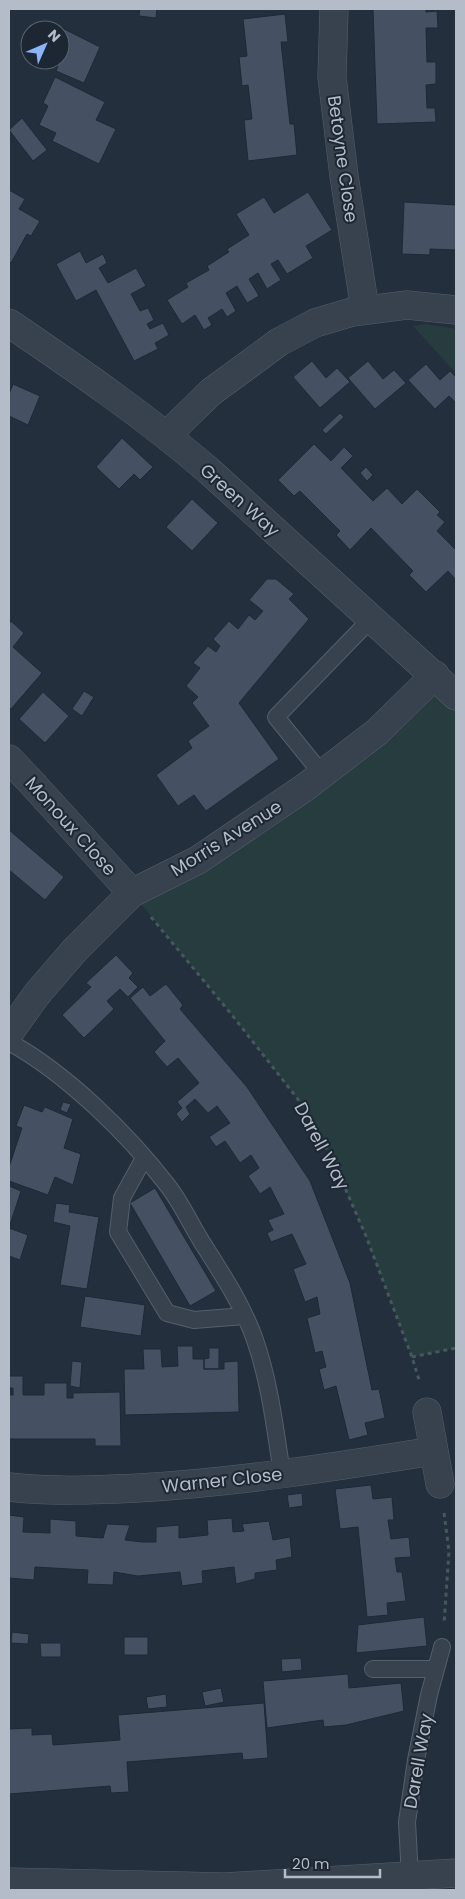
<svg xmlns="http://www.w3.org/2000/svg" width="465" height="1899" viewBox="0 0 465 1899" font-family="Poppins,sans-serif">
  <rect width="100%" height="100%" fill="#242f3e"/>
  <!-- green -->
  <path fill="#263c3f" d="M 426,324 L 456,329 L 456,368 L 454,371 L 413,326 Z
    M 435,675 L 456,696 L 456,1348 L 412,1357 L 366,1236 L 335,1165 L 304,1107 L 232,1015 L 132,893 L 198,860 Z"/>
  <!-- building -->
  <path fill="#455162" stroke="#1f2835" d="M 140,9 L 157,9 L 156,18 L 139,16 Z
    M 373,9 L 426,9 L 426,12 L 437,11 L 438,28 L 426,28 L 427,62 L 436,62 L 436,84 L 426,85 L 427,108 L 435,108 L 436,122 L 377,124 Z
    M 285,14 L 288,42 L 281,42 L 290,124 L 294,124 L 297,155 L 248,161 L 244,120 L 252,119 L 248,85 L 242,86 L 239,57 L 247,56 L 243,19 Z
    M 52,23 L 100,47 L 84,83 L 56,71 L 59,63 L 53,60 L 60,60 L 60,30 L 49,30 Z
    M 55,77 L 105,102 L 96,120 L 116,129 L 99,164 L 52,141 L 56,133 L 39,125 L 48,106 L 43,103 Z
    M 22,118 L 47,150 L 33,161 L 9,130 Z
    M 9,190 L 25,199 L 19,209 L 40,221 L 31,236 L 27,234 L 11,263 L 9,261 Z
    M 308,192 L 332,230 L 306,246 L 313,258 L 287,274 L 278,260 L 271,264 L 281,280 L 267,289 L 258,273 L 249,279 L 259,296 L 247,303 L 237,286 L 226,293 L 236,311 L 227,317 L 222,309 L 208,318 L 212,325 L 204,330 L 195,315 L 182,324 L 167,300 L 188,287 L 186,283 L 209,270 L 207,266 L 229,252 L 227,249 L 249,235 L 236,214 L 264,197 L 274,213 Z
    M 404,202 L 456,205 L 456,250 L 430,249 L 430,255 L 402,254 Z
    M 80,251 L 86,263 L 103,254 L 107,263 L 99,268 L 108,283 L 136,268 L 146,286 L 131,294 L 140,311 L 148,308 L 154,320 L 147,324 L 150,329 L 163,323 L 169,335 L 155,343 L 158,349 L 134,361 L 96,290 L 76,301 L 56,264 Z
    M 312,361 L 326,378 L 337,368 L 350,382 L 320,408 L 293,377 Z
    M 368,361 L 383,379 L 394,370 L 406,383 L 375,409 L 348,378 Z
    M 426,364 L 440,380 L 450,371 L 456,377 L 456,403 L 449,396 L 435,409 L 408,380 Z
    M 13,384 L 40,396 L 28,425 L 9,416 L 9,394 Z
    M 340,413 L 344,417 L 326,434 L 322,430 Z
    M 122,438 L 153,467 L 140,480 L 134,474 L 119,489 L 96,467 Z
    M 314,444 L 331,461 L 344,447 L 353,456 L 341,468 L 373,501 L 387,488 L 402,504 L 417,489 L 440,512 L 437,515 L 445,522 L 437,531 L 456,550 L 456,580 L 448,571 L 426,592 L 409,575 L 413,571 L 371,528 L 350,550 L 336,535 L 340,531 L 300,491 L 294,496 L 278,480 Z
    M 366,467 L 373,475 L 367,481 L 360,473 Z
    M 192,499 L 218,523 L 192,551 L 166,527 Z
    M 267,579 L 276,579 L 294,594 L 289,599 L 309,619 L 239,703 L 279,759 L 206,811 L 194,795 L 178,806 L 156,775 L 192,748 L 188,741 L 209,726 L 192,703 L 198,697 L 186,686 L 200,668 L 193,663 L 208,646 L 216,652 L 220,646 L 213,639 L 229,621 L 238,629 L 249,615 L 255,620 L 263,611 L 249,600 Z
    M 11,621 L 24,633 L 13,647 L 42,673 L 11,709 L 9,707 L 9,624 Z
    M 84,691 L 94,697 L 82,716 L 72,709 Z
    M 43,692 L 69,716 L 45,743 L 19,719 Z
    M 9,830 L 64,877 L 45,900 L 9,870 Z
    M 116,955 L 133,973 L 129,978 L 138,987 L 128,997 L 120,989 L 107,1001 L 114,1009 L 84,1038 L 62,1015 L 91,987 L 86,983 Z
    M 166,984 L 183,1005 L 180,1009 L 247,1087 L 310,1181 L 350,1283 L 372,1390 L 379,1389 L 385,1418 L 365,1423 L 368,1435 L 349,1440 L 336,1386 L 324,1390 L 319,1369 L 326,1367 L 322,1351 L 315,1353 L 307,1318 L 320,1314 L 317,1297 L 305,1302 L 293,1269 L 306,1264 L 292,1234 L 271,1242 L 267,1233 L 273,1230 L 268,1220 L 284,1214 L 270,1187 L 260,1194 L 248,1176 L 259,1168 L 251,1155 L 240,1163 L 225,1141 L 216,1147 L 209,1137 L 230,1123 L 217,1106 L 208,1113 L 195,1099 L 186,1107 L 190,1114 L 182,1122 L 176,1114 L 182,1108 L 177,1102 L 199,1083 L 178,1058 L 167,1067 L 154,1052 L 165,1041 L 130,998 L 143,987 L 150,996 Z
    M 63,1102 L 71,1104 L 67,1113 L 60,1110 Z
    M 24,1105 L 42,1112 L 45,1107 L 73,1119 L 64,1148 L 81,1154 L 73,1185 L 55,1177 L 48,1195 L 9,1181 L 9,1167 L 22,1128 L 16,1126 Z
    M 9,1186 L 21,1191 L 9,1228 Z
    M 155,1188 L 216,1291 L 190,1306 L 130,1203 Z
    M 56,1203 L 70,1205 L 69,1212 L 99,1217 L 87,1289 L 60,1285 L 70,1226 L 53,1222 Z
    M 9,1228 L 28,1235 L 20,1260 L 9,1256 Z
    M 85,1296 L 145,1305 L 141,1336 L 80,1327 Z
    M 177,1346 L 193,1346 L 193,1359 L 204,1359 L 204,1369 L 224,1369 L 224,1362 L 238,1361 L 239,1412 L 125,1415 L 124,1369 L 144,1369 L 143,1349 L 161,1349 L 162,1367 L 178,1366 Z
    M 209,1348 L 219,1348 L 219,1369 L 204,1369 L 204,1359 L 209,1358 Z
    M 72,1361 L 82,1362 L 80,1388 L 70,1386 Z
    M 9,1376 L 23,1376 L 23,1395 L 44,1395 L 44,1383 L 67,1383 L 67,1398 L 73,1398 L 73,1393 L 120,1392 L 121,1446 L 95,1446 L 95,1439 L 9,1439 L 9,1395 L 13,1395 L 13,1388 L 9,1388 Z
    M 371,1485 L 373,1499 L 392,1497 L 394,1520 L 388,1520 L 391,1539 L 409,1537 L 411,1557 L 395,1558 L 397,1572 L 402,1572 L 406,1601 L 387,1603 L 388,1615 L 367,1617 L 358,1527 L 340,1529 L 335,1489 Z
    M 302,1493 L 303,1506 L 289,1508 L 287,1495 Z
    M 9,1515 L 24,1517 L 23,1532 L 50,1533 L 50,1519 L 76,1521 L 76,1536 L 103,1538 L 107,1524 L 130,1525 L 125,1540 L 142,1542 L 156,1542 L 156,1527 L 179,1525 L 179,1538 L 208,1535 L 207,1520 L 232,1518 L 233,1532 L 244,1531 L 242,1524 L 269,1521 L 273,1540 L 290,1537 L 292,1557 L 276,1560 L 277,1570 L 255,1573 L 255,1579 L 236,1584 L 234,1567 L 202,1571 L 203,1583 L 182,1586 L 180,1572 L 138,1576 L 114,1572 L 113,1585 L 87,1584 L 88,1570 L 35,1567 L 34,1580 L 9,1578 Z
    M 424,1617 L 427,1646 L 356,1653 L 358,1625 Z
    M 12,1632 L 29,1634 L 28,1644 L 11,1643 Z
    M 124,1637 L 148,1637 L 148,1655 L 124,1655 Z
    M 40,1643 L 61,1643 L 61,1657 L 41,1657 Z
    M 301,1658 L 302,1670 L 282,1672 L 281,1659 Z
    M 348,1674 L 349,1688 L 401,1683 L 404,1711 L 346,1725 L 324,1727 L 323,1720 L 267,1728 L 263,1681 Z
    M 221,1688 L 224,1702 L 205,1706 L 202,1692 Z
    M 166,1694 L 167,1707 L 148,1709 L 146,1697 Z
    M 264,1703 L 268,1758 L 243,1760 L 242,1753 L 127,1762 L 129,1792 L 111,1793 L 110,1786 L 9,1794 L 9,1729 L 32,1728 L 32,1735 L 52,1734 L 53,1745 L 120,1740 L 118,1715 Z"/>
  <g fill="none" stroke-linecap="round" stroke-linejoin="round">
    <!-- service casing -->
    <g stroke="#565f6c" stroke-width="18">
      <path id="service" d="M 322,774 L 276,717 L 371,619
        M 9,1042 C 66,1073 129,1135 168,1186 C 182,1204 192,1227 205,1247 C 224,1277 243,1306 255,1340 C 270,1383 275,1429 282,1473
        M 144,1158 L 122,1198 L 118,1232 L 167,1313 L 194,1320 L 244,1316
        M 373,1669 L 436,1669
        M 410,1877 L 407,1822 L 416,1760 L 429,1695 L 442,1647"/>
    </g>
    <!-- minor casing -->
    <g stroke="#565f6c" stroke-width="29">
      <path id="minor" d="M 334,9 L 332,77 L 344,176 L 365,309
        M 9,323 C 78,370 145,416 208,470 L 456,696
        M 167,435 L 211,392 L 279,342 L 315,323 L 352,312 L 407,305 L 456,310
        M 9,759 L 30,781 L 132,893
        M 9,1033 L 37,994 L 74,951 L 132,893 L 198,860 L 304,788 L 377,732 L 435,675
        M 427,1412 L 440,1484
        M 9,1487 C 51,1492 96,1490 138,1488 C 237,1482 335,1467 433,1451
        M 9,1882 L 225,1887 L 456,1873"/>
    </g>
    <!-- path -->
    <path stroke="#44595c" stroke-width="3" stroke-dasharray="4 4" stroke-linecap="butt" d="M 151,917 L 232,1015 L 304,1107 L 335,1165 L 366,1236 L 412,1357 L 420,1383
      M 412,1357 L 456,1348
      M 444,1513 L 449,1551 L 444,1624"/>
    <!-- service -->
    <use href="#service" stroke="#38414e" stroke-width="16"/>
    <!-- minor -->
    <use href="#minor" stroke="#38414e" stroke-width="28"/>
  </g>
  <g text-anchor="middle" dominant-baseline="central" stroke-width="4" stroke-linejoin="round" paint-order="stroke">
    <!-- street labels -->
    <g font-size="18" fill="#b4bcc9" stroke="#1d2633">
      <text transform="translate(343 159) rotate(82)">Betoyne Close</text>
      <text transform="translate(240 500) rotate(42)">Green Way</text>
      <text transform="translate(71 826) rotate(48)">Monoux Close</text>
      <text transform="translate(226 838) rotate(-32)">Morris Avenue</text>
      <text transform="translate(322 1146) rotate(62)">Darell Way</text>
      <text transform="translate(222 1480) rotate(-6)">Warner Close</text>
      <text transform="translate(418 1761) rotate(-80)">Darell Way</text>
    </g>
  </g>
  <!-- border -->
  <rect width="465" height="1899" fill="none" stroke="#b4bcc9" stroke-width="20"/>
  <!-- north arrow -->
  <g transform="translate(45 45) rotate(45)"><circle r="24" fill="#1d2633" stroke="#59626f"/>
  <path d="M0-4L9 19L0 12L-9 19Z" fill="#8ab4f8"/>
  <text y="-8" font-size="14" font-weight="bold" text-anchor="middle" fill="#b4bcc9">N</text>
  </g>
  <!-- scale -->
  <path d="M285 1869v8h95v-8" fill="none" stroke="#b4bcc9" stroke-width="2.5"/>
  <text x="292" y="1869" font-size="15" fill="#b4bcc9" stroke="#1d2633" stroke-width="4" paint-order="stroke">20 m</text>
</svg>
